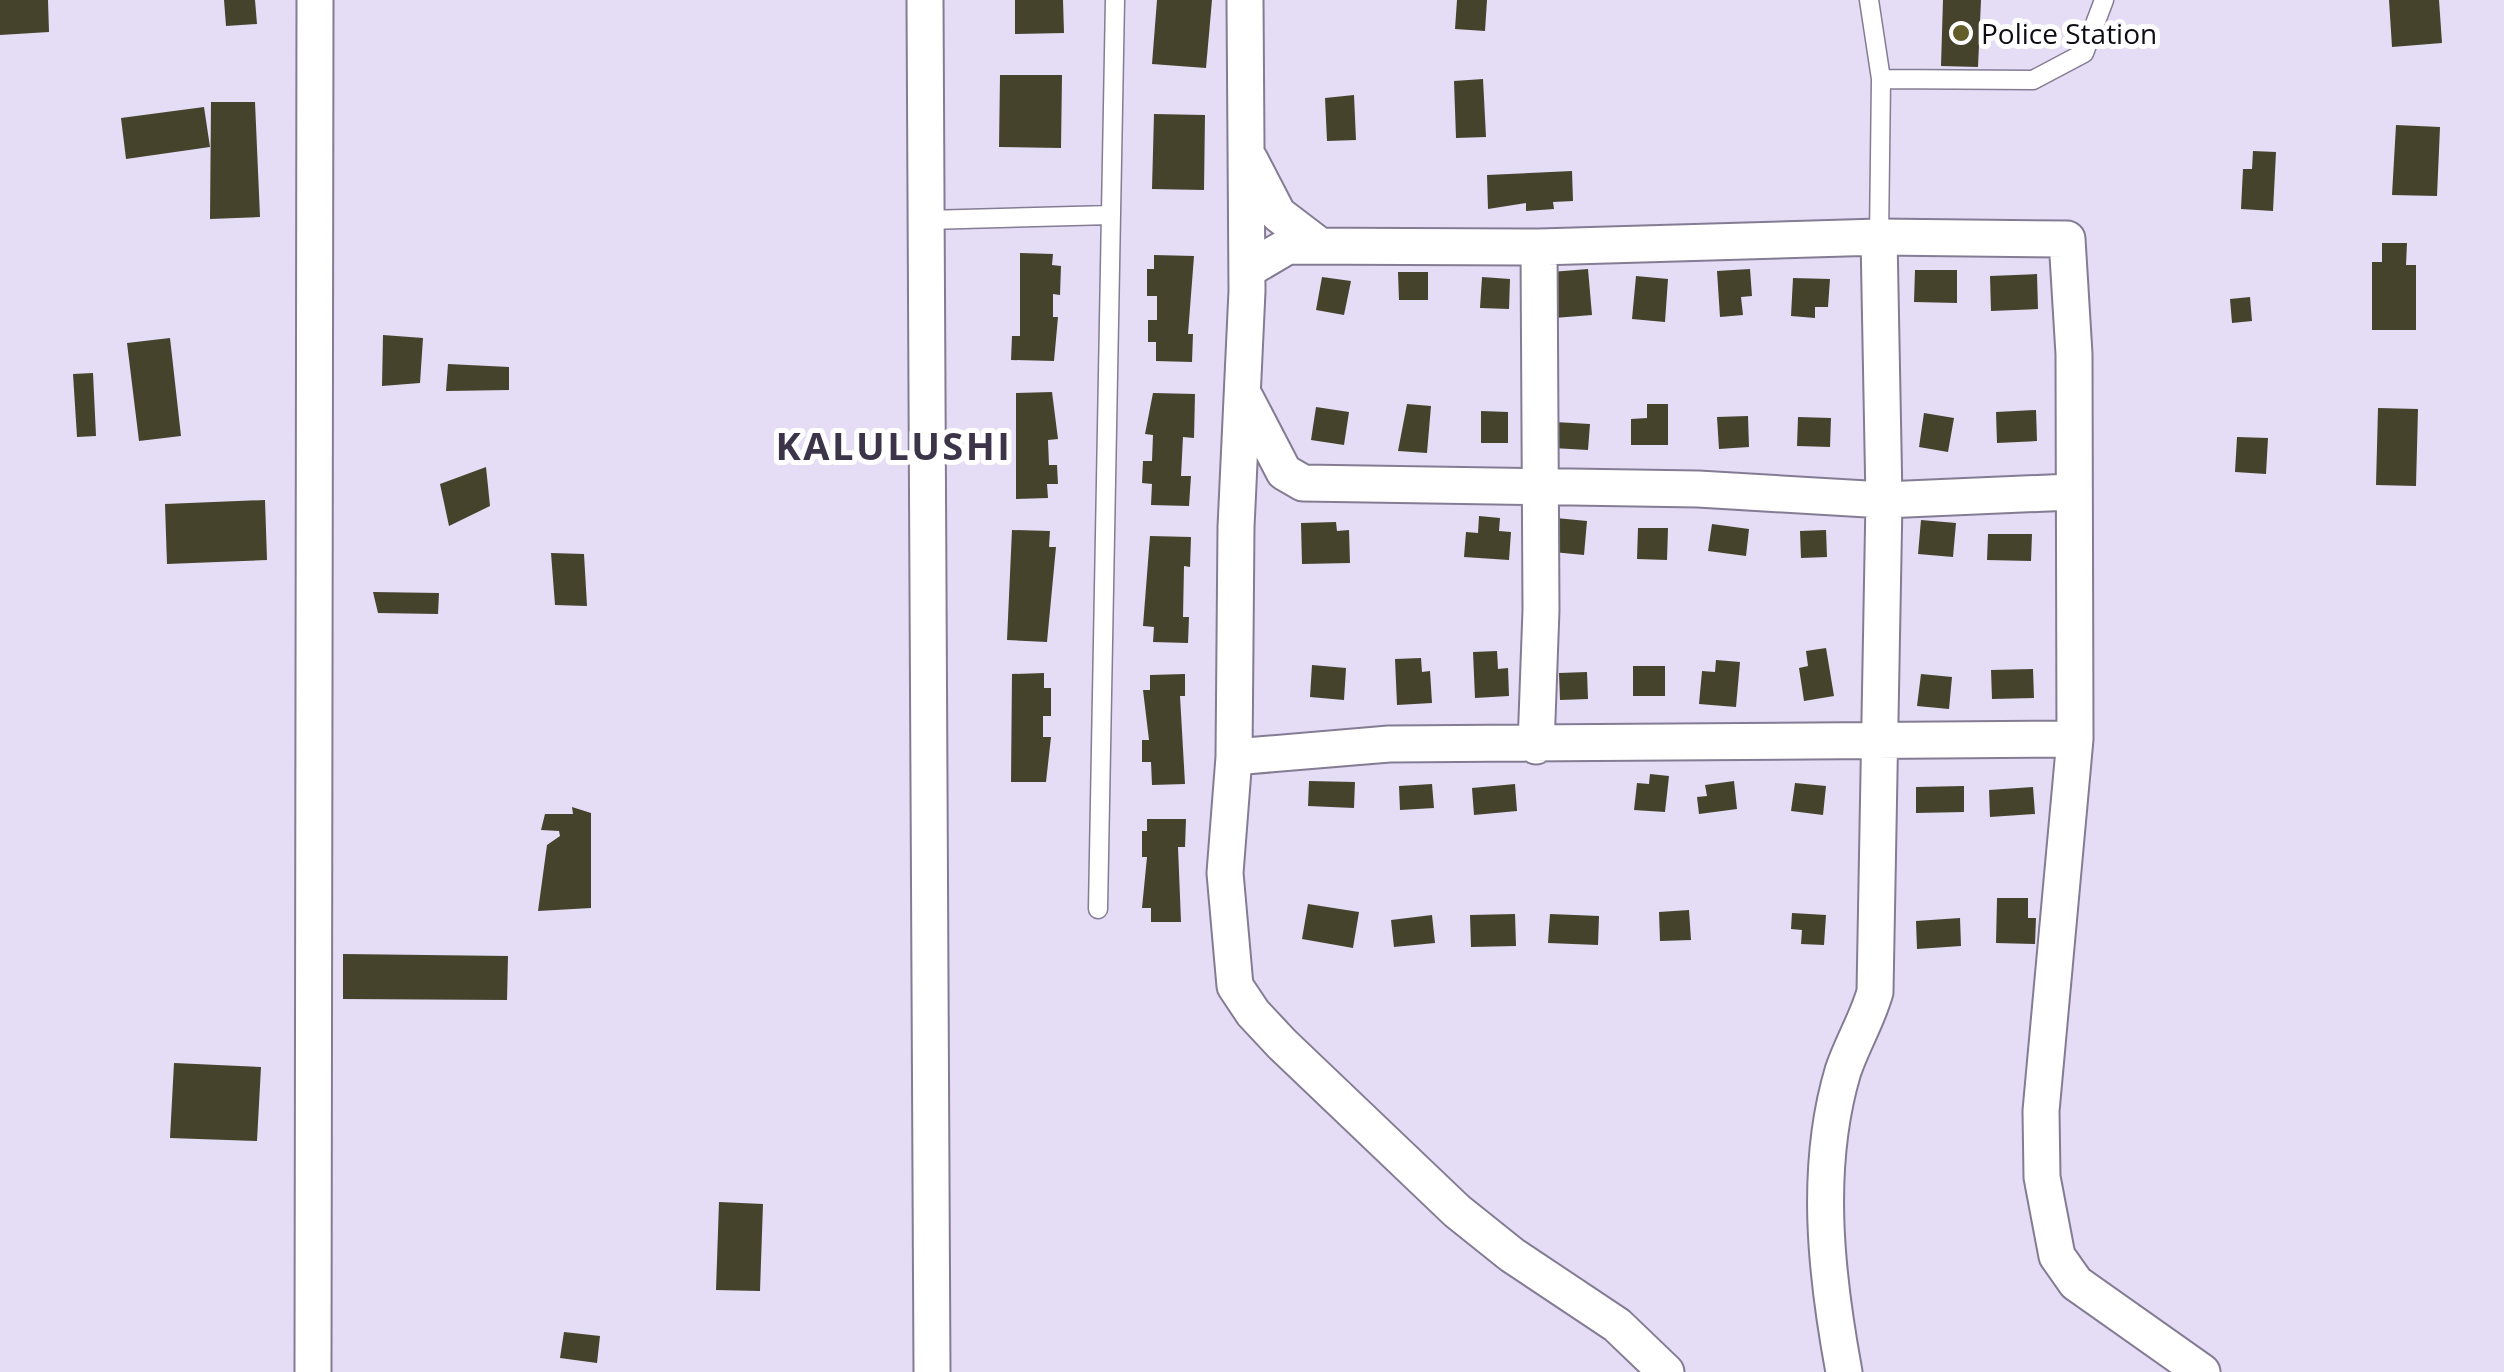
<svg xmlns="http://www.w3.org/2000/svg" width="2504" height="1372" viewBox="0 0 2504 1372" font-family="'Open Sans',sans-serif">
  <rect width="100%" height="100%" fill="#e5dcf6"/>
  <!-- building -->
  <path fill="#46432d" d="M 0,0 L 48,0 L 49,32 L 0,35 Z
    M 224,0 L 255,0 L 257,24 L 226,26 Z
    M 1015,0 L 1063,0 L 1064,33 L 1015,34 Z
    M 1157,0 L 1212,0 L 1206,68 L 1152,64 Z
    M 1457,0 L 1487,0 L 1485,31 L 1455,29 Z
    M 1943,0 L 1981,0 L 1978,67 L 1941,66 Z
    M 2389,0 L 2439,0 L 2442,43 L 2392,47 Z
    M 1000,75 L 1062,75 L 1061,148 L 999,147 Z
    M 1483,79 L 1486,137 L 1456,138 L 1454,81 Z
    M 1354,95 L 1356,140 L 1327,141 L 1325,98 Z
    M 211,102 L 255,102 L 260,217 L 210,219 Z
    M 204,107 L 210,147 L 126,159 L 121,118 Z
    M 1154,114 L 1205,115 L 1204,190 L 1152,189 Z
    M 2396,125 L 2440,127 L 2437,196 L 2392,195 Z
    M 2253,151 L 2276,152 L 2273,211 L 2241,209 L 2243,169 L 2252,169 Z
    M 1572,171 L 1573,201 L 1553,202 L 1554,209 L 1526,211 L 1526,203 L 1488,209 L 1487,175 Z
    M 2382,243 L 2407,243 L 2406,265 L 2416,265 L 2416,330 L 2372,330 L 2372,262 L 2382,262 Z
    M 1020,253 L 1053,254 L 1052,265 L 1061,266 L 1060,295 L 1053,294 L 1053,317 L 1058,317 L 1054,361 L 1011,360 L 1012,336 L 1020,336 Z
    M 1154,255 L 1194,256 L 1188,334 L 1193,334 L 1192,362 L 1156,361 L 1156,342 L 1148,342 L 1148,320 L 1157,320 L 1157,296 L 1147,296 L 1147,269 L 1154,269 Z
    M 1588,269 L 1592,315 L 1554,318 L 1551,272 Z
    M 1750,269 L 1752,296 L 1741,297 L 1743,315 L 1720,317 L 1717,271 Z
    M 1915,270 L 1957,270 L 1957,303 L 1914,302 Z
    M 1398,272 L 1428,272 L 1428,300 L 1399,300 Z
    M 2037,274 L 2038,309 L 1991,311 L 1990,276 Z
    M 1636,276 L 1668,279 L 1665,322 L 1632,319 Z
    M 1322,277 L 1351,281 L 1344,315 L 1316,310 Z
    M 1482,277 L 1510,279 L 1509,309 L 1480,308 Z
    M 1793,278 L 1830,279 L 1828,307 L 1815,307 L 1815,318 L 1791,316 Z
    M 2250,297 L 2252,321 L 2232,323 L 2230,299 Z
    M 383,335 L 423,338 L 420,383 L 382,386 Z
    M 170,338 L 181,436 L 139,441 L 127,343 Z
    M 448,364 L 509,367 L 509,390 L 446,391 Z
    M 93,373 L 96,436 L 77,437 L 73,374 Z
    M 1052,392 L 1058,439 L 1048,440 L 1049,465 L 1057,465 L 1058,484 L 1047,484 L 1048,498 L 1016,499 L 1016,393 Z
    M 1153,393 L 1195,394 L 1194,438 L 1183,437 L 1181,476 L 1191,476 L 1189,506 L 1151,505 L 1152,484 L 1142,483 L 1143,461 L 1152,461 L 1153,435 L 1145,434 Z
    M 1407,404 L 1431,406 L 1427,453 L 1398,451 Z
    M 1647,404 L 1668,404 L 1668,445 L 1631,445 L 1631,419 L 1647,418 Z
    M 1316,407 L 1349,412 L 1344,445 L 1311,440 Z
    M 2378,408 L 2418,409 L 2416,486 L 2376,485 Z
    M 2036,410 L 2037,441 L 1997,443 L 1996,412 Z
    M 1481,411 L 1508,412 L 1508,443 L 1481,443 Z
    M 1924,413 L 1954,418 L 1948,452 L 1919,447 Z
    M 1748,416 L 1749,447 L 1719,449 L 1717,417 Z
    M 1798,417 L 1831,418 L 1830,447 L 1797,446 Z
    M 1555,422 L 1590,424 L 1588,450 L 1553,448 Z
    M 2237,437 L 2268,438 L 2266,474 L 2235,472 Z
    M 486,467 L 490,506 L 449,526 L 440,484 Z
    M 265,500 L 267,560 L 167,564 L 165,504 Z
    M 1479,516 L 1500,518 L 1499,531 L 1511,532 L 1509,560 L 1464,557 L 1466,532 L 1478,533 Z
    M 1556,518 L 1587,521 L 1584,555 L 1553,552 Z
    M 1921,520 L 1956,523 L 1953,557 L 1918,554 Z
    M 1336,522 L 1337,531 L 1349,530 L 1350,563 L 1302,564 L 1301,523 Z
    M 1712,524 L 1749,529 L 1746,556 L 1708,551 Z
    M 1638,528 L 1668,528 L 1667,560 L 1637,559 Z
    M 1012,530 L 1050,531 L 1049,547 L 1056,547 L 1047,642 L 1007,640 Z
    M 1826,530 L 1827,557 L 1801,558 L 1800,531 Z
    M 1988,534 L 2032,534 L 2031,561 L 1987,560 Z
    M 1150,536 L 1191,537 L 1190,567 L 1184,566 L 1183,617 L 1189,617 L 1188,643 L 1153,642 L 1154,627 L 1143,626 Z
    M 551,553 L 584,554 L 587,606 L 555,605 Z
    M 373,592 L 439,593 L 438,614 L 378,613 Z
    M 1826,648 L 1834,696 L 1804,701 L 1799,668 L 1808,666 L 1806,651 Z
    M 1497,651 L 1498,669 L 1508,668 L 1509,696 L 1475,698 L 1473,652 Z
    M 1421,658 L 1422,672 L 1430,671 L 1432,703 L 1397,705 L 1395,659 Z
    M 1716,660 L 1740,662 L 1736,707 L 1699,704 L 1702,671 L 1715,672 Z
    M 1312,665 L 1346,668 L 1344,700 L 1310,697 Z
    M 1633,666 L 1665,666 L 1665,696 L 1633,696 Z
    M 2033,669 L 2034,698 L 1992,699 L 1991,670 Z
    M 1587,672 L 1588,699 L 1560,700 L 1559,673 Z
    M 1044,673 L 1044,688 L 1051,688 L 1051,716 L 1043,716 L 1043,737 L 1051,737 L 1046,782 L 1011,782 L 1012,674 Z
    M 1185,674 L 1185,696 L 1180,696 L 1185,784 L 1152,785 L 1151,762 L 1142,762 L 1142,740 L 1149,740 L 1143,690 L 1150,690 L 1150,675 Z
    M 1921,674 L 1952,677 L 1949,709 L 1917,706 Z
    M 1650,774 L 1669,776 L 1665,812 L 1634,810 L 1637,783 L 1649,784 Z
    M 1309,781 L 1355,782 L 1354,808 L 1308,806 Z
    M 1734,781 L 1737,809 L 1699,814 L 1697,797 L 1707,796 L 1705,785 Z
    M 1795,783 L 1826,786 L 1823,815 L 1791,811 Z
    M 1432,784 L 1434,808 L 1400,810 L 1399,786 Z
    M 1515,784 L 1517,811 L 1474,815 L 1472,788 Z
    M 1964,786 L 1964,812 L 1916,813 L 1916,787 Z
    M 2033,787 L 2035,814 L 1990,817 L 1989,790 Z
    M 572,807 L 591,813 L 591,908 L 538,911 L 547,845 L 560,836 L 559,831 L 541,830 L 545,814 L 573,814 Z
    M 1147,819 L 1186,819 L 1185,847 L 1178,847 L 1181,922 L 1151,922 L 1151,908 L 1142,908 L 1147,857 L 1142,857 L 1142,831 L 1147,831 Z
    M 1997,898 L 2028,898 L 2028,918 L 2036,918 L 2035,944 L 1996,943 Z
    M 1308,904 L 1359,912 L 1353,948 L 1302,939 Z
    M 1689,910 L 1691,940 L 1660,941 L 1659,912 Z
    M 1792,913 L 1826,915 L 1824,945 L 1801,944 L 1802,930 L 1791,929 Z
    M 1515,914 L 1516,946 L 1471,947 L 1470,915 Z
    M 1550,914 L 1599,916 L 1598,945 L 1548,943 Z
    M 1432,915 L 1435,943 L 1394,947 L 1391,920 Z
    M 1960,918 L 1961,946 L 1917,949 L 1916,921 Z
    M 343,954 L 508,956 L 507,1000 L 343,999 Z
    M 174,1063 L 261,1067 L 257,1141 L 170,1138 Z
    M 719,1202 L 763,1204 L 760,1291 L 716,1290 Z
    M 564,1332 L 600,1336 L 597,1363 L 560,1358 Z"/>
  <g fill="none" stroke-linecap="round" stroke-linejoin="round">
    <!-- lane casing -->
    <g stroke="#847c93" stroke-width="21">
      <path id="lane" d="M 1869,0 L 1881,79
        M 927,220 L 1111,215
        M 1879,237 L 1881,79 L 2033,80 L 2084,53 L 2104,0
        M 1098,909 L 1115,0"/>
    </g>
    <!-- street casing -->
    <g stroke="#847c93" stroke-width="39">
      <path id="street" d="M 925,0 L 932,1372
        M 1245,0 L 1247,291 L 1236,527 L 1234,757 L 1225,873 L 1235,986 L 1253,1013 L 1282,1044 L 1457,1211 L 1512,1255 L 1617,1325 L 1666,1372
        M 1250,160 L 1278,214 L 1320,246
        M 1247,270 L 1288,246 L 1539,247 L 1879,237 L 2067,239 L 2074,354 L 2075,739 L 2041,1111 L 2042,1177 L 2057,1256 L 2076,1283 L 2202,1372
        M 1246,399 L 1284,472 L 1303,483 L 1698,489 L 1884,500 L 2071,492
        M 1536,746 L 1541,610 L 1539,247
        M 1234,757 L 1389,744 L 2075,739
        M 313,1372 L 315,0
        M 1844,1372 C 1826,1275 1814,1168 1843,1071 C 1852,1044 1867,1020 1875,992 L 1884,500 L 1879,237"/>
    </g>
    <!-- lane -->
    <use href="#lane" stroke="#fff" stroke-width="18"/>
    <!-- street -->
    <use href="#street" stroke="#fff" stroke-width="35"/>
  </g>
  <!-- markers -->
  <circle fill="#625d29" stroke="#fff" stroke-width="4" cx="1961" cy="33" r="10"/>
  <g text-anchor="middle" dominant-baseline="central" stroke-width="10" stroke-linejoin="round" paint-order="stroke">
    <!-- poi labels -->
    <g font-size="28" fill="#0f0c14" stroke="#fff" text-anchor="start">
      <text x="1981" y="33">Police Station</text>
    </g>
    <!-- district labels -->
    <g font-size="38" font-weight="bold" letter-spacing="2.5" fill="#3c3449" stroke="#fff">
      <text x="894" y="445">KALULUSHI</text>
    </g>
  </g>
</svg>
